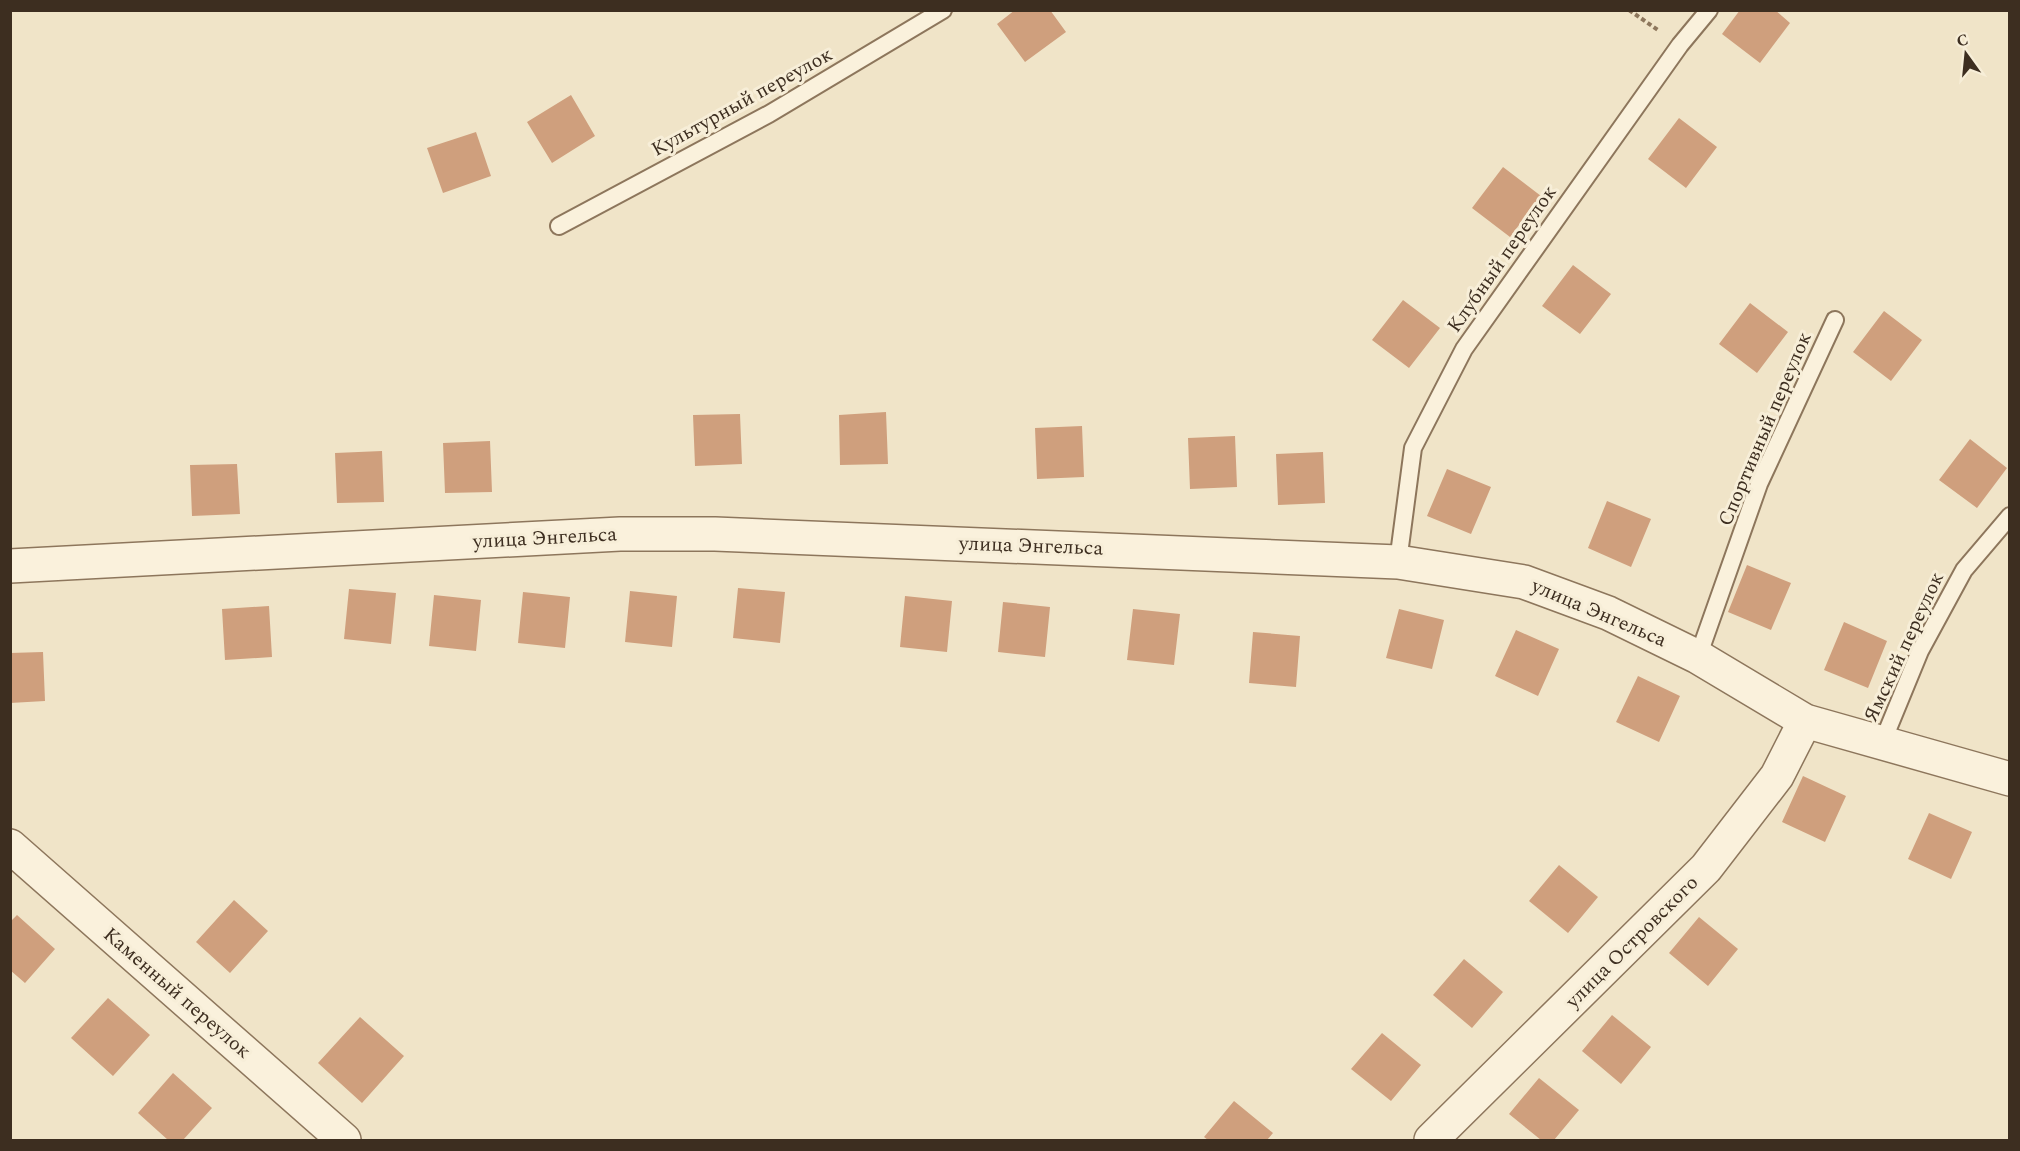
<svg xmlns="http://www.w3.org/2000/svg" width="2020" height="1151" viewBox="0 0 2020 1151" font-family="Spectral,serif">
  <rect width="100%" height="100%" fill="#f0e4c8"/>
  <!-- building -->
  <path fill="#cf9f7d" d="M 1015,10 L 1050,10 L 1066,32 L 1025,62 L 997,24 Z
    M 1740,10 L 1775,10 L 1790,23 L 1760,63 L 1722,34 Z
    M 571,95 L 595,136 L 552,163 L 527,122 Z
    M 1679,118 L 1717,147 L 1686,188 L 1648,159 Z
    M 476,132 L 491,176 L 443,193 L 427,148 Z
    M 1503,167 L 1541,196 L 1510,237 L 1472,208 Z
    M 1573,265 L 1611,294 L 1580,334 L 1542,306 Z
    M 1403,300 L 1440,328 L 1409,368 L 1372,340 Z
    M 1750,303 L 1788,332 L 1757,373 L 1719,344 Z
    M 1884,311 L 1922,340 L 1891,381 L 1853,352 Z
    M 886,412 L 888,464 L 840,465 L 839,415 Z
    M 740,414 L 742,464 L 695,466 L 693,415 Z
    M 1082,426 L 1084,477 L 1037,479 L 1035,428 Z
    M 1235,436 L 1237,487 L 1190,489 L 1188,438 Z
    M 1970,439 L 2007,468 L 1977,508 L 1939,480 Z
    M 490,441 L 492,492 L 445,493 L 443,443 Z
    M 382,451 L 384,502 L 337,503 L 335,453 Z
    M 1323,452 L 1325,503 L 1278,505 L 1276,454 Z
    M 237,464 L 240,514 L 192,516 L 190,465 Z
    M 1447,469 L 1491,487 L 1471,534 L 1427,516 Z
    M 1607,501 L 1651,519 L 1631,567 L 1588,548 Z
    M 1747,565 L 1791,583 L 1771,630 L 1728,612 Z
    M 738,588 L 785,592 L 780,643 L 733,638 Z
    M 349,589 L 396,593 L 391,644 L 344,639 Z
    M 630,591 L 677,596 L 672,647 L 625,642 Z
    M 523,592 L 570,597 L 565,648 L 518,643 Z
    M 434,595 L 481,600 L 476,651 L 429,646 Z
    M 905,596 L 952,601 L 947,652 L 900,647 Z
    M 1003,602 L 1050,607 L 1045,657 L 998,652 Z
    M 269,606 L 272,657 L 225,660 L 222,609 Z
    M 1133,609 L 1180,614 L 1174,665 L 1127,660 Z
    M 1399,609 L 1444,620 L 1432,669 L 1386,658 Z
    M 1844,622 L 1887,641 L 1868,688 L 1824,670 Z
    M 1516,630 L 1559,649 L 1538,696 L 1495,676 Z
    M 1253,632 L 1300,636 L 1296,687 L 1249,683 Z
    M 43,652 L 45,701 L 10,703 L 10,653 Z
    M 1638,676 L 1680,696 L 1659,742 L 1616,722 Z
    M 1803,776 L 1846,796 L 1825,842 L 1782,822 Z
    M 1929,813 L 1972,832 L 1951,879 L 1908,859 Z
    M 1559,865 L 1598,897 L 1568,933 L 1529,901 Z
    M 234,900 L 268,931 L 230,973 L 196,942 Z
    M 17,915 L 55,949 L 25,983 L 10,970 L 10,922 Z
    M 1699,917 L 1738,949 L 1708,986 L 1669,953 Z
    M 1464,959 L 1503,992 L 1472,1028 L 1433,995 Z
    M 108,998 L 150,1035 L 113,1076 L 71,1038 Z
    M 1612,1015 L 1651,1047 L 1621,1084 L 1582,1051 Z
    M 360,1017 L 404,1056 L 362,1103 L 318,1063 Z
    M 1382,1033 L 1421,1065 L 1391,1101 L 1351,1069 Z
    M 173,1073 L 212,1108 L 183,1140 L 168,1140 L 138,1113 Z
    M 1539,1078 L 1579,1110 L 1554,1140 L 1541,1140 L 1509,1114 Z
    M 1234,1101 L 1273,1133 L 1267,1140 L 1208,1140 L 1204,1137 Z"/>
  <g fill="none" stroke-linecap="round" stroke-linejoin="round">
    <!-- service casing -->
    <g stroke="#8d765c" stroke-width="20">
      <path id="service" d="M 559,226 L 769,114 L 943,10
        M 1398,562 L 1413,448 L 1464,349 L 1680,45 L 1709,10
        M 1698,657 L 1759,484 L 1835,320
        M 1883,741 L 1920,651 L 1964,570 L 2010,516"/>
    </g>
    <!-- minor casing -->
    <g stroke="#8d765c" stroke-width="36">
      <path id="minor" d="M 10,846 L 344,1140
        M 1431,1140 L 1706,868 L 1777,776 L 1805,721"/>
    </g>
    <!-- tertiary casing -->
    <g stroke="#8d765c" stroke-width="36">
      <path id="tertiary" d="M 10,566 L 620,534 L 715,534 L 1398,562 L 1524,582 L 1608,613 L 1698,657 L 1805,721 L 2010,779"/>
    </g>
    <!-- path -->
    <path stroke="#8d765c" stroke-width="4" stroke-dasharray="4.5 3" stroke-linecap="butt" d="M 1629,10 L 1658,30"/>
    <!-- service -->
    <use href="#service" stroke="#faf1dc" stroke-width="16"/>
    <!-- minor -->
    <use href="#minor" stroke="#faf1dc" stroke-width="33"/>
    <!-- tertiary -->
    <use href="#tertiary" stroke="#faf1dc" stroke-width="33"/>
  </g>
  <g text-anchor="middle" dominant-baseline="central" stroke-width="6" stroke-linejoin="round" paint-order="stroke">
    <!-- street labels -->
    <g font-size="20" fill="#3d2e20" stroke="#f7eed8">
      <text transform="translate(742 102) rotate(-29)">Культурный переулок</text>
      <text transform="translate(1502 259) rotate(-55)">Клубный переулок</text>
      <text transform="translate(1765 429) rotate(-67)">Спортивный переулок</text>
      <text transform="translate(545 538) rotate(-3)">улица Энгельса</text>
      <text transform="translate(1031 546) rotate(2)">улица Энгельса</text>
      <text transform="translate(1599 613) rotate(23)">улица Энгельса</text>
      <text transform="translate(1904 647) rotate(-65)">Ямский переулок</text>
      <text transform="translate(1632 942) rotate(-45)">улица Островского</text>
      <text transform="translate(177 993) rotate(41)">Каменный переулок</text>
    </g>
  </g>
  <!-- border -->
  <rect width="2020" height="1151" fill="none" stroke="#3d2e20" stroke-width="24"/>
  <!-- north arrow -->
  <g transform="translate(1966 54) rotate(345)" stroke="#f7eed8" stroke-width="4.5" paint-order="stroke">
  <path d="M0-4.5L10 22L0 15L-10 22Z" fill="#3d2e20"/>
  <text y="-9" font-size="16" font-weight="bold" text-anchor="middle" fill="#3d2e20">С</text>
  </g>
</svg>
